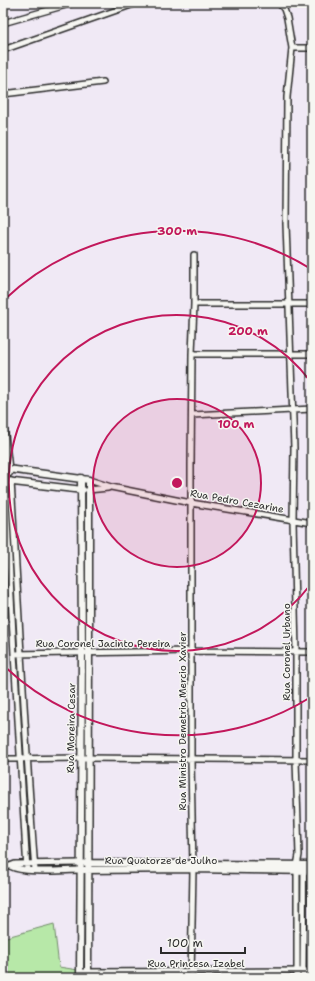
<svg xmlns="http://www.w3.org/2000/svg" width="315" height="981" viewBox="0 0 315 981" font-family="'Shantell Sans',sans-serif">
  <rect width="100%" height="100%" fill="#f0e9f5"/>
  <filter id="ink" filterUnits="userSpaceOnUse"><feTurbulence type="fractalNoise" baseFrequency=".025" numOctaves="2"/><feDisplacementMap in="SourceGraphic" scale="8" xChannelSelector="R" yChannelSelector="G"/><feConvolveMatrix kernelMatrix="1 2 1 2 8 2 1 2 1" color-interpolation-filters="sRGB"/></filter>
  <g filter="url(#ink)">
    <!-- green -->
    <path fill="#b7e8a8" stroke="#718a6a" d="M 54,924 L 59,967 L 78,970 L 78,978 L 3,978 L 3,938 Z"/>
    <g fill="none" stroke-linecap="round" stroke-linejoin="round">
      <!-- minor casing -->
      <g stroke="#2b2b2b" stroke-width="8">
        <path id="minor" d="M 279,3 L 284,9 L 287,18 L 292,48 L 287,97 L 286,224 L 294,448 L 293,520 L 296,652 L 296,760 L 299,855 L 297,866 L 297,978
          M 3,23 L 73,3
          M 292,48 L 312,48
          M 3,50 L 137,3
          M 3,94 L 103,82
          M 194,304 L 312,304
          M 192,354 L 312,354
          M 192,415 L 312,409
          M 3,479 L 5,481 L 14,654 L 27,870
          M 89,480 L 111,487 L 191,503 L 312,523
          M 11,481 C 19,611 25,741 35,870
          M 88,490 L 108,488
          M 14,654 L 191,651 L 312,652
          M 3,759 L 81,758 L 312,760
          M 3,866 L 10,866 L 15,864 L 80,863
          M 10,866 C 25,874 63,870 81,870
          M 3,917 L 3,925
          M 80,972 L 312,971
          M 138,978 L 264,978
          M 191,978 L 193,869 L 191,760 L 191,464 L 192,354 L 194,304 L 194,255
          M 303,978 L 304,867"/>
      </g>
      <!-- tertiary casing -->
      <g stroke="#2b2b2b" stroke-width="9">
        <path id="tertiary" d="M 3,423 L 9,473
          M 8,469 L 89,480 L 89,652 L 88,978
          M 8,469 L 5,481 L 83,490
          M 86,863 L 312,865
          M 84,870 L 193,869 L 312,871
          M 80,978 L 82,652 L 81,478"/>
      </g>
      <!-- minor -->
      <use href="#minor" stroke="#f6f6f2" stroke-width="5"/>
      <!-- tertiary -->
      <use href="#tertiary" stroke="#f6f6f2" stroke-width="6"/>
    </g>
  </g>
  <!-- distance rings -->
  <circle cx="177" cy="483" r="84" fill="#c2185b" fill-opacity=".12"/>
  <g fill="none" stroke="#c2185b" stroke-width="2">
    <circle cx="177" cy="483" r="84"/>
    <path d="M311 584A168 168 0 1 1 311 382"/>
    <path d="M311 697A252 252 0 0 1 4 666M4 300A252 252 0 0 1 311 269"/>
  </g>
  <g text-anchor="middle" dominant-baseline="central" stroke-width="3" stroke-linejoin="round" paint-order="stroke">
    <!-- street labels -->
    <g font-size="10" fill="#2b2b2b" stroke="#f6f6f2">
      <text transform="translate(237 501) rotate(10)">Rua Pedro Cezarine</text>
      <text x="103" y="643">Rua Coronel Jacinto Pereira</text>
      <text transform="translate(286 652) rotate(-90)">Rua Coronel Urbano</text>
      <text transform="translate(182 721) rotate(-90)">Rua Ministro Demetrio Mercio Xavier</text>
      <text transform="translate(71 728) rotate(-89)">Rua Moreira Cesar</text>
      <text x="161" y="860">Rua Quatorze de Julho</text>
      <text x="196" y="963">Rua Princesa Izabel</text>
    </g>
  </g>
  <circle cx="177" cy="483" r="6" fill="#c2185b" stroke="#f6f6f2" stroke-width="2"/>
  <g font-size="12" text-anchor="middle" font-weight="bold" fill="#c2185b" stroke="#f6f6f2" stroke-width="3" stroke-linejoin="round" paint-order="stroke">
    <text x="177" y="235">300 m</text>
    <text x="248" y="335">200 m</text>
    <text x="236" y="428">100 m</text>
  </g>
  <!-- margin -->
  <rect width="315" height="981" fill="none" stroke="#f6f6f2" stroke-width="16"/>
  <rect x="8" y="8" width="299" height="965" fill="none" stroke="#2b2b2b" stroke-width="1.5" filter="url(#ink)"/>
  <!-- scale -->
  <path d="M161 947v6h84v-6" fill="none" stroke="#2b2b2b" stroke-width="2"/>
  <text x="167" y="947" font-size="12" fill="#2b2b2b" stroke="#f6f6f2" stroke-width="3" paint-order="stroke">100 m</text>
</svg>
